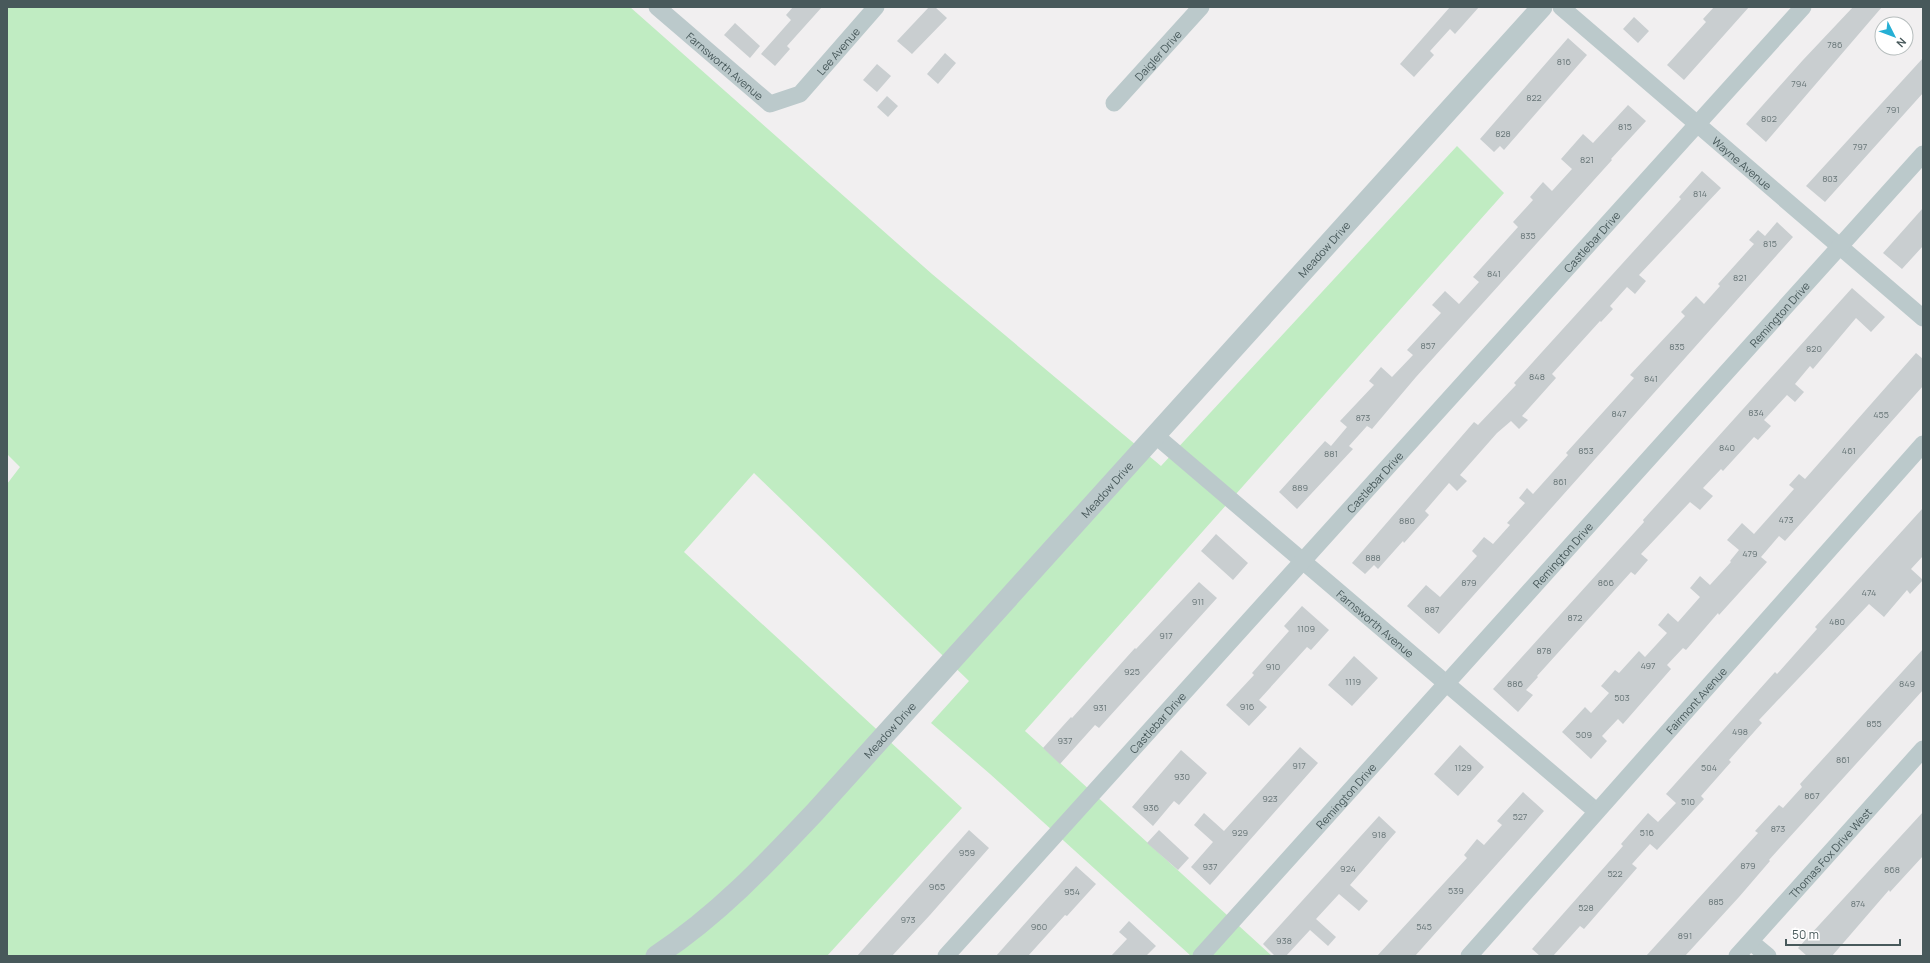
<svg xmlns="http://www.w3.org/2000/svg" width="1930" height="963" viewBox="0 0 1930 963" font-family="Manrope,sans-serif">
  <rect width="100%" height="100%" fill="#f1eff0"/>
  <!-- green -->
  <path fill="#c0ecc2" d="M 7,7 L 630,7 L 932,274 L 1161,466 L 1457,146 L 1504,193 L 1025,731 L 1272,956 L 1191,956 L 990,774 L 931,723 L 969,681 L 754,473 L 684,552 L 962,808 L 827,956 L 7,956 L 7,484 L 20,467 L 7,454 Z"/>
  <!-- building -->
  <path fill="#c9ced0" d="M 793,7 L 822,7 L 787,46 L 790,49 L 775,66 L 761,54 L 791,20 L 786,15 Z
    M 929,7 L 935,7 L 947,18 L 912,54 L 897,41 Z
    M 1450,7 L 1479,7 L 1455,34 L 1450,29 L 1430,51 L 1434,55 L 1414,77 L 1400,64 Z
    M 1714,7 L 1749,7 L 1684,80 L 1667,65 L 1706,22 L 1703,19 Z
    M 1853,7 L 1882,7 L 1766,142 L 1746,124 L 1803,60 Z
    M 1634,17 L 1649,31 L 1638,43 L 1623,29 Z
    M 735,23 L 760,46 L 750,58 L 724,35 Z
    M 1568,38 L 1587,55 L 1504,150 L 1500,146 L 1494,152 L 1480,139 Z
    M 945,53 L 956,63 L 938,84 L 927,74 Z
    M 1923,58 L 1923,93 L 1825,202 L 1806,186 Z
    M 877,64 L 891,76 L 877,92 L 863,80 Z
    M 887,96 L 898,106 L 888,117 L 877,107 Z
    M 1628,105 L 1646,121 L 1611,159 L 1612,160 L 1416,377 L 1372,429 L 1367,426 L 1349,446 L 1353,449 L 1297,509 L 1279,492 L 1325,441 L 1331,446 L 1347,427 L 1340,421 L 1374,385 L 1369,381 L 1381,367 L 1392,377 L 1413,355 L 1407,350 L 1441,313 L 1432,305 L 1445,291 L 1459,304 L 1479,282 L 1473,277 L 1518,227 L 1513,222 L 1533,200 L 1530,197 L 1543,182 L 1552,191 L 1572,169 L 1561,159 L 1583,134 L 1593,143 Z
    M 1702,171 L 1721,188 L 1639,275 L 1646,281 L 1635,294 L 1627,287 L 1610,306 L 1613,309 L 1601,322 L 1600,321 L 1552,374 L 1556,378 L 1522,416 L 1528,420 L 1519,429 L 1511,421 L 1497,433 L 1460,475 L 1467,481 L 1457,491 L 1449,483 L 1425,511 L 1429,515 L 1404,543 L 1403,541 L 1378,569 L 1374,565 L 1365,574 L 1352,563 L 1474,422 L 1478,425 L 1516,385 L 1514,383 L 1542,352 L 1681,199 L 1679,197 Z
    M 1923,208 L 1923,246 L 1902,269 L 1883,253 Z
    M 1777,222 L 1793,237 L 1439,634 L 1407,606 L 1426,585 L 1440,597 L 1477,556 L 1472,551 L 1484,537 L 1493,544 L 1510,525 L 1507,523 L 1525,503 L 1519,498 L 1527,488 L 1533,494 L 1568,455 L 1566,453 L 1634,378 L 1630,375 L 1685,316 L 1681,312 L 1696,296 L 1704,304 L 1720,286 L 1718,284 L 1754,244 L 1749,240 L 1758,230 L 1765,236 Z
    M 1852,288 L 1885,317 L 1871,332 L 1856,318 L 1813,369 L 1810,366 L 1795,384 L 1804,392 L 1795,402 L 1787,395 L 1764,420 L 1771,426 L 1758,440 L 1754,437 L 1723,471 L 1721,469 L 1703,488 L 1713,496 L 1700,510 L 1690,502 L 1641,554 L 1648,560 L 1635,575 L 1631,572 L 1537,676 L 1538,677 L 1526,690 L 1533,695 L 1518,712 L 1493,689 L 1644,522 L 1643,520 Z
    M 1916,353 L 1923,359 L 1923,386 L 1785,541 L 1779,536 L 1761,557 L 1767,562 L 1719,615 L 1718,613 L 1686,650 L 1683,648 L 1667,665 L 1671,669 L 1623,724 L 1618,719 L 1602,736 L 1607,741 L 1591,759 L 1562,732 L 1585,707 L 1591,713 L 1609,693 L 1601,686 L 1615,670 L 1619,673 L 1639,651 L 1645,657 L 1667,633 L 1658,625 L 1668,613 L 1678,622 L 1700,597 L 1690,588 L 1700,576 L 1710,585 L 1731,562 L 1730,561 L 1739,550 L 1727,540 L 1742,523 L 1754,534 L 1794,489 L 1789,485 L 1799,474 L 1805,479 Z
    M 1923,508 L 1923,556 L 1911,569 L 1923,580 L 1910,594 L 1907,590 L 1884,617 L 1869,604 L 1759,720 L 1762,723 L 1729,760 L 1731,762 L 1701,796 L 1704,799 L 1657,850 L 1650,844 L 1632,864 L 1637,868 L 1584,929 L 1580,926 L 1553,956 L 1540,956 L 1532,949 L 1623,846 L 1621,844 L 1648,813 L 1658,822 L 1676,803 L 1666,794 L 1775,672 L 1777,674 L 1817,629 L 1815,627 Z
    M 1216,534 L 1248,563 L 1233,580 L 1201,551 Z
    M 1199,582 L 1217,598 L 1099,728 L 1095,725 L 1060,764 L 1043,748 L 1071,717 L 1072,718 L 1135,648 L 1136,649 Z
    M 1302,606 L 1329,630 L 1311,650 L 1307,647 L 1259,700 L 1267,707 L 1249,726 L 1226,705 L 1254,675 L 1252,673 L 1289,631 L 1284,626 Z
    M 1923,649 L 1923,690 L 1769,860 L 1770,861 L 1739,897 L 1685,956 L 1646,956 L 1758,833 L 1755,831 L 1779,805 L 1783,808 L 1802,787 L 1800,784 Z
    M 1354,656 L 1378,678 L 1352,706 L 1328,685 Z
    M 1460,745 L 1484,767 L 1458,796 L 1434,774 Z
    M 1300,747 L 1318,763 L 1210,885 L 1191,867 L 1213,842 L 1194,825 L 1204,813 L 1224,831 Z
    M 1181,750 L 1207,773 L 1179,805 L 1174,801 L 1153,826 L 1132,807 Z
    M 1523,792 L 1544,811 L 1514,845 L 1415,956 L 1377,956 L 1467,858 L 1464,855 L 1477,839 L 1484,845 L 1502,825 L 1497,821 Z
    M 1923,812 L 1923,856 L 1890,892 L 1889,890 L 1832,956 L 1807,956 L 1798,948 Z
    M 1379,816 L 1396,832 L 1350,885 L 1368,901 L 1359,911 L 1339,894 L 1316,919 L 1336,937 L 1328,946 L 1310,930 L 1286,956 L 1275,956 L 1263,944 Z
    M 969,830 L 989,848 L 930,915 L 892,956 L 857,956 Z
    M 1159,830 L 1189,858 L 1178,870 L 1147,843 Z
    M 1076,866 L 1096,884 L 1067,916 L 1065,915 L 1028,956 L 996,956 Z
    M 1129,921 L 1156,946 L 1146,956 L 1111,956 L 1127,939 L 1119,932 Z"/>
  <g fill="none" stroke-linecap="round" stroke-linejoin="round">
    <!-- minor -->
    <g stroke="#bbc9cb" stroke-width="17">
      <path id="s1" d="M 657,7 L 770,104 L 800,94 L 876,7"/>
      <path id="s2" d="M 1561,7 L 1923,318"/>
      <path id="s3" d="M 1114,103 L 1201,7"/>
      <path id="s4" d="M 1155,435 L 1596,811"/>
      <path d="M 1751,942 L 1768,956"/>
      <path id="s5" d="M 946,956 L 1803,7"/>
      <path id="s6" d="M 1201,956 L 1923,154"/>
      <path id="s7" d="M 1469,956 L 1923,444"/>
      <path id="s8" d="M 1737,956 L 1923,749"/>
    </g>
    <!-- tertiary -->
    <path stroke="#bbc9cb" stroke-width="21" id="s9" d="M 656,956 C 717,916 766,864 815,812 L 1542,7"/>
  </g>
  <g text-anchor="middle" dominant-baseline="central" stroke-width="3" stroke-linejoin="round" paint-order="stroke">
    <!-- number labels -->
    <g font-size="9" fill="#687678">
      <text x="1835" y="44">786</text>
      <text x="1564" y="61">816</text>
      <text x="1799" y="83">794</text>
      <text x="1534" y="97">822</text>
      <text x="1893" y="109">791</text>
      <text x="1769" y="118">802</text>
      <text x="1625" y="126">815</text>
      <text x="1503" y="133">828</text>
      <text x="1860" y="146">797</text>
      <text x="1587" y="159">821</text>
      <text x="1830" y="178">803</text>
      <text x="1700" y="193">814</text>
      <text x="1528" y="235">835</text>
      <text x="1770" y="243">815</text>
      <text x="1494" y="273">841</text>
      <text x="1740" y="277">821</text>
      <text x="1428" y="345">857</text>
      <text x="1677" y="346">835</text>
      <text x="1814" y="348">820</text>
      <text x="1537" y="376">848</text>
      <text x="1651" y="378">841</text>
      <text x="1756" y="412">834</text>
      <text x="1619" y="413">847</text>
      <text x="1881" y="414">455</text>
      <text x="1363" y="417">873</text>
      <text x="1727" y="447">840</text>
      <text x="1586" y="450">853</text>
      <text x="1849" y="450">461</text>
      <text x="1331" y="453">881</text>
      <text x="1560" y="481">861</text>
      <text x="1300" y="487">889</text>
      <text x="1786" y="519">473</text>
      <text x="1407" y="520">880</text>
      <text x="1750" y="553">479</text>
      <text x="1373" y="557">888</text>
      <text x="1469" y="582">879</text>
      <text x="1606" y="582">866</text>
      <text x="1869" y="592">474</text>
      <text x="1198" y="601">911</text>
      <text x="1432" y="609">887</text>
      <text x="1575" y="617">872</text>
      <text x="1837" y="621">480</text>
      <text x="1306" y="628">1109</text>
      <text x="1166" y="635">917</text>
      <text x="1544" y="650">878</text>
      <text x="1648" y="665">497</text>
      <text x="1273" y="666">910</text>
      <text x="1132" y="671">925</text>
      <text x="1353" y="681">1119</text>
      <text x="1515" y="683">886</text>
      <text x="1907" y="683">849</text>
      <text x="1622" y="697">503</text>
      <text x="1247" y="706">916</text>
      <text x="1100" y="707">931</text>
      <text x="1874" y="723">855</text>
      <text x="1740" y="731">498</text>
      <text x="1584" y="734">509</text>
      <text x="1065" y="740">937</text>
      <text x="1843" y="759">861</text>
      <text x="1299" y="765">917</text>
      <text x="1463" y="767">1129</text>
      <text x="1709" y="767">504</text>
      <text x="1182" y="776">930</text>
      <text x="1812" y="795">867</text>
      <text x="1270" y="798">923</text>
      <text x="1688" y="801">510</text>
      <text x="1151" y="807">936</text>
      <text x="1520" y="816">527</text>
      <text x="1778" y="828">873</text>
      <text x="1240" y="832">929</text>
      <text x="1647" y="832">516</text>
      <text x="1379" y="834">918</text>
      <text x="967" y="852">959</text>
      <text x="1748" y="865">879</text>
      <text x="1210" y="866">937</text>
      <text x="1348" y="868">924</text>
      <text x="1892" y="869">868</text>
      <text x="1615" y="873">522</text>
      <text x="937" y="886">965</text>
      <text x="1456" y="890">539</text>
      <text x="1072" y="891">954</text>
      <text x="1716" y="901">885</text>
      <text x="1858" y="903">874</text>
      <text x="1586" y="907">528</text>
      <text x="908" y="919">973</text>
      <text x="1039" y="926">960</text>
      <text x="1424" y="926">545</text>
      <text x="1685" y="935">891</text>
      <text x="1284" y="940">938</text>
    </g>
    <!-- street labels -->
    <g font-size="11" fill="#48595b" stroke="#fff">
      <text stroke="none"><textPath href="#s1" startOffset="238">Lee Avenue</textPath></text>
      <text stroke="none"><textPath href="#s3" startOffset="65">Daigler Drive</textPath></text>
      <text stroke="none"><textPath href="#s1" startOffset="90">Farnsworth Avenue</textPath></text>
      <text stroke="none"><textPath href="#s2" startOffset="239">Wayne Avenue</textPath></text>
      <text stroke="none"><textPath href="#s5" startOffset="963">Castlebar Drive</textPath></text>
      <text stroke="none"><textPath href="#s9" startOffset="974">Meadow Drive</textPath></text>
      <text stroke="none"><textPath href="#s6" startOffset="864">Remington Drive</textPath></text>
      <text stroke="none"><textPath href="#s5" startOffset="639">Castlebar Drive</textPath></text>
      <text stroke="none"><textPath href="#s9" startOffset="650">Meadow Drive</textPath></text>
      <text stroke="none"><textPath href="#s6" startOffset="540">Remington Drive</textPath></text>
      <text stroke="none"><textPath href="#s4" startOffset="290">Farnsworth Avenue</textPath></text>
      <text stroke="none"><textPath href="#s7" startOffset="342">Fairmont Avenue</textPath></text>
      <text stroke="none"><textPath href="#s5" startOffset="315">Castlebar Drive</textPath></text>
      <text stroke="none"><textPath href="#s9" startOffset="326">Meadow Drive</textPath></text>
      <text stroke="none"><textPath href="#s6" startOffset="216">Remington Drive</textPath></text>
      <text stroke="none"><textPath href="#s8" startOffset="139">Thomas Fox Drive West</textPath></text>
    </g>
  </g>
  <!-- border -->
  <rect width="1930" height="963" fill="none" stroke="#48595b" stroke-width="16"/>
  <!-- north arrow -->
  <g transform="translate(1894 36) rotate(132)"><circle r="19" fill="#ffffff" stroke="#b6bdbd"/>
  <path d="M0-3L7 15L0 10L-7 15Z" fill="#26afd4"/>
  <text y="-6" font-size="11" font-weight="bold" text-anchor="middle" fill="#48595b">N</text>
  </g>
  <!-- scale -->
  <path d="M1786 939v6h114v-6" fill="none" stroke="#48595b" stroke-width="2"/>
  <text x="1792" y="939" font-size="12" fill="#48595b" stroke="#ffffff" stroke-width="3" paint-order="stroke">50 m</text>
</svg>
